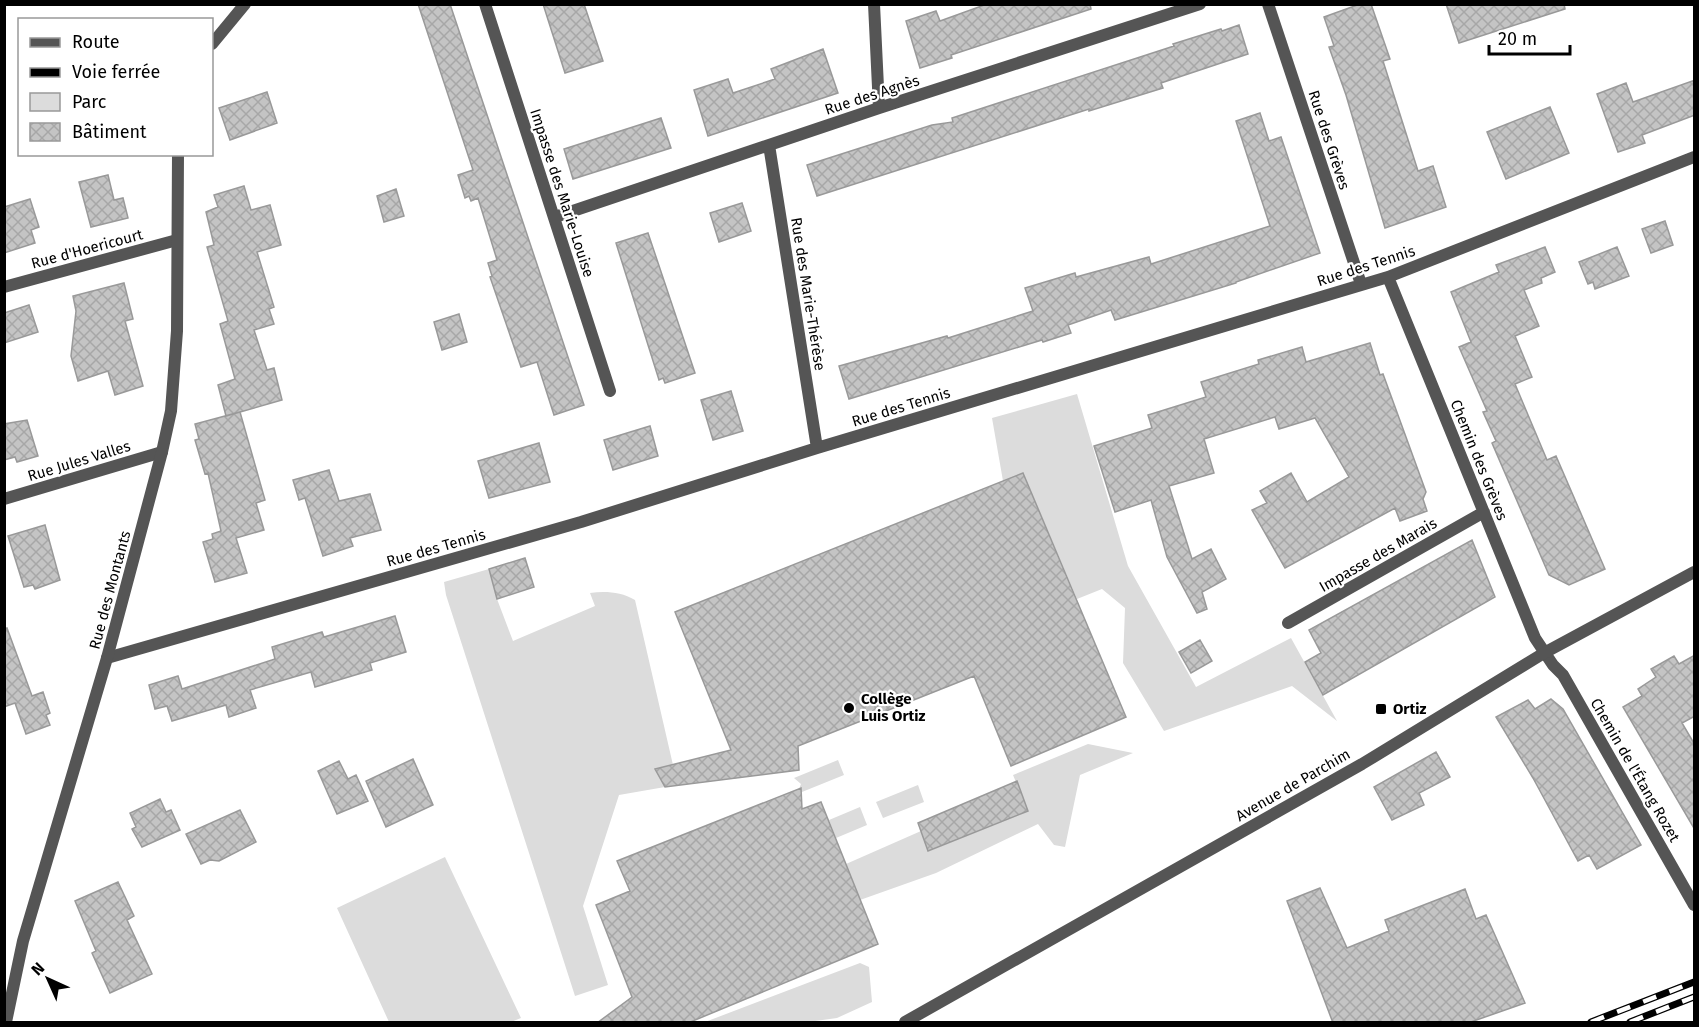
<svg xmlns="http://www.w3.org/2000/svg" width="1699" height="1027" viewBox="0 0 1699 1027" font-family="'Fira Sans',sans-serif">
  <defs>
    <pattern id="building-cross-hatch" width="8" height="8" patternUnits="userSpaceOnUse" patternTransform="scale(1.5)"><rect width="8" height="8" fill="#c4c4c4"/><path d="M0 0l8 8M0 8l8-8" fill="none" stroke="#a7a7a7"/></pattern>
  </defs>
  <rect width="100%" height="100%" fill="#fff"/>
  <!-- green -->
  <path fill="#dcdcdc" d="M 1077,394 L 1128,566 L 1196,687 L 1291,638 L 1337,721 L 1292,686 L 1164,731 L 1123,663 L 1125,608 L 1102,589 L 1077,599 L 1023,473 L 1003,481 L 992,418 Z
    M 489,569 L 497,599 L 513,641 L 595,606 L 590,593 C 606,591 621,592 635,600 L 673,765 L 655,769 L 665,787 L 619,795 L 583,906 L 608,985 L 575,996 L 446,595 L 444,582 Z
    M 1088,744 L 1133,753 L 1080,775 L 1065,847 L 1054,845 L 1038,824 L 936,873 L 860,900 L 846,864 L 921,831 L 929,851 L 1028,811 L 1013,775 Z
    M 838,760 L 844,775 L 797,794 L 801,784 L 794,778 Z
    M 918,785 L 924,802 L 883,818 L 876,802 Z
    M 860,807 L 867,825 L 836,838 L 829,820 Z
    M 445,857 L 521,1018 L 511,1022 L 389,1022 L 337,908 Z
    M 860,963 L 869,967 L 872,1002 L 837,1018 L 808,1022 L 705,1022 Z"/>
  <!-- building -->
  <path fill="url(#building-cross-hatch)" stroke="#999" stroke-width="1.5" d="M 418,4 L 450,4 L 584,405 L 554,415 L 537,362 L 521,367 L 490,277 L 492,276 L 488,263 L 497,260 L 478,198 L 471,201 L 469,196 L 465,198 L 458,175 L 473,170 Z
    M 543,4 L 584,4 L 603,61 L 565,73 Z
    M 987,4 L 1090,4 L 1091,9 L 951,55 L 952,58 L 920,68 L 906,21 L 936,11 L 940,21 Z
    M 1360,4 L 1371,4 L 1390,59 L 1383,61 L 1418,171 L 1433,166 L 1446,207 L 1385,228 L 1346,95 L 1329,47 L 1334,46 L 1324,17 Z
    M 1446,4 L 1564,4 L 1565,9 L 1459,43 Z
    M 1239,25 L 1248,54 L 1161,83 L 1163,88 L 1089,111 L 1089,109 L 817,196 L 807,165 L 932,125 L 953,122 L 952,118 L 1174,46 L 1173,44 L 1221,29 L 1222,31 Z
    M 823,49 L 838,93 L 708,136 L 694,90 L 728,79 L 733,93 L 775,79 L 771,69 Z
    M 1695,80 L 1695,115 L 1642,135 L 1645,143 L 1618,152 L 1597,94 L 1626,83 L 1633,102 Z
    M 267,92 L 277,123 L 230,140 L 219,108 Z
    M 1550,107 L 1569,153 L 1506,179 L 1487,132 Z
    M 1260,113 L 1269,141 L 1281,137 L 1320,253 L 1236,282 L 1236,283 L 1115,320 L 1111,310 L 1068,325 L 1071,333 L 1043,342 L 1042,340 L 849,399 L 839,366 L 947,336 L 948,338 L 1033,311 L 1025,288 L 1075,273 L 1076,277 L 1149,257 L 1151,264 L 1270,226 L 1236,121 Z
    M 661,118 L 671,148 L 573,179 L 564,149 Z
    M 108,175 L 114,200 L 123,198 L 128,218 L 91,227 L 79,182 Z
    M 244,186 L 251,210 L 270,205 L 281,245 L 257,252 L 274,307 L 269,309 L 274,324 L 254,330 L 267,370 L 274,368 L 282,400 L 226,416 L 218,385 L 235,379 L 220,324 L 228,321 L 207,247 L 214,245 L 206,212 L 218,207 L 214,195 Z
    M 396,189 L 404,216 L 384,222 L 377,196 Z
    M 30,199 L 39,227 L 31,230 L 35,243 L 4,253 L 4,207 Z
    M 742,203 L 751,231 L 719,242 L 710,213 Z
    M 1665,221 L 1673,245 L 1651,253 L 1642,229 Z
    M 648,233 L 695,373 L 665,383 L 663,378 L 659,380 L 616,243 Z
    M 1545,247 L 1555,272 L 1541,278 L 1542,283 L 1524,290 L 1539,326 L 1515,336 L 1532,377 L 1515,384 L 1547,460 L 1556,456 L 1605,569 L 1569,585 L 1549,575 L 1492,443 L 1496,441 L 1483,412 L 1487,411 L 1459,347 L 1471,342 L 1451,292 L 1499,272 L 1496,265 Z
    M 1617,247 L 1629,276 L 1595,289 L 1593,282 L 1588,284 L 1579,262 Z
    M 124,283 L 133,319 L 125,321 L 143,386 L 115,395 L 108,371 L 78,381 L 71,356 L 76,311 L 73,296 Z
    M 29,305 L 38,332 L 4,343 L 4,313 Z
    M 459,314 L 467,342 L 442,350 L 434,322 Z
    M 1370,343 L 1380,375 L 1383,374 L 1426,492 L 1423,499 L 1427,511 L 1400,521 L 1395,508 L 1285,568 L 1252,510 L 1267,503 L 1260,491 L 1291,473 L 1307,502 L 1349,477 L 1315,418 L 1279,429 L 1275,417 L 1204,439 L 1214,473 L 1169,486 L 1192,559 L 1211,549 L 1226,579 L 1202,592 L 1207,609 L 1197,613 L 1167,557 L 1151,500 L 1115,512 L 1094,446 L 1152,428 L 1148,415 L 1206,397 L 1201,382 L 1259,364 L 1258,360 L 1302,347 L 1306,362 Z
    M 731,391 L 743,431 L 713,440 L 701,400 Z
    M 240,412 L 265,500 L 256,503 L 264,530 L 236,538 L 247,573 L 215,582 L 203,542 L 213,539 L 212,534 L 221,531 L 208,473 L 205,474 L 195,440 L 199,439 L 195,424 Z
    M 27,420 L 38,456 L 17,462 L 15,457 L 4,460 L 4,424 Z
    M 650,426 L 658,456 L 613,470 L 604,440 Z
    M 539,443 L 550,482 L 489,498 L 478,461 Z
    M 329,470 L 339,501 L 370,494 L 381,530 L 350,538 L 353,546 L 323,556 L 305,498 L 299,500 L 293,480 Z
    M 1023,473 L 1126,717 L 1011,766 L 974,676 L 798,746 L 799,770 L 665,787 L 655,769 L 731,750 L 675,612 Z
    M 45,525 L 60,580 L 35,589 L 33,585 L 24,587 L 8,536 Z
    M 1472,540 L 1495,597 L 1323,695 L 1305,662 L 1321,653 L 1309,630 Z
    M 525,558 L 534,587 L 497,599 L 489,569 Z
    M 395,616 L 406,652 L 370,663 L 372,670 L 315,687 L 311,672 L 250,690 L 256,708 L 229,717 L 226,705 L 172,721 L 167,706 L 155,709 L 149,685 L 178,676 L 182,689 L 275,659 L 272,647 L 322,632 L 324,637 Z
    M 7,628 L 32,696 L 43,692 L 50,713 L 46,715 L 50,725 L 26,734 L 15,703 L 4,707 L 4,629 Z
    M 1200,640 L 1212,661 L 1191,673 L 1179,652 Z
    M 1695,655 L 1695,716 L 1682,723 L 1695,745 L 1695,830 L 1623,707 L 1642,696 L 1638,689 L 1656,677 L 1651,669 L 1674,656 L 1679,664 Z
    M 1551,699 L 1563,709 L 1641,845 L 1597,869 L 1589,855 L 1578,861 L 1533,778 L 1496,717 L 1528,700 L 1535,709 Z
    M 1436,752 L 1450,777 L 1419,793 L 1424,805 L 1392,820 L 1374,787 Z
    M 413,759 L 433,805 L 386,827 L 366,781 Z
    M 339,761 L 348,779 L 356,775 L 368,801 L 337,814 L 318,771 Z
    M 1017,781 L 1028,811 L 928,851 L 918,823 Z
    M 801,788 L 802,809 L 821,802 L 878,944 L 688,1023 L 597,1023 L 632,997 L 596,905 L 630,891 L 617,861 Z
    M 160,799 L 166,812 L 171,810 L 180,830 L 142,847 L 132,829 L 136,827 L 130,813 Z
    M 240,810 L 256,842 L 219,861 L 210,860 L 201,864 L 186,834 Z
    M 118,882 L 134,916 L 127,920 L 152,974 L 110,993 L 92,953 L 96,951 L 75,901 Z
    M 1320,888 L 1347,948 L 1389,931 L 1385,920 L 1465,889 L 1476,919 L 1486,915 L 1525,1003 L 1468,1023 L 1333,1023 L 1287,901 Z"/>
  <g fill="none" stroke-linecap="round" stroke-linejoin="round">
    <!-- minor -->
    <path stroke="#555" stroke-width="12" d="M 485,4 L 610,391
      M 874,4 L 879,108
      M 1268,4 L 1361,284
      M 769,145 L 817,448
      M 555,217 L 879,108 L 1200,4
      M 1388,277 L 1535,638 L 1553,665 L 1563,675 L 1694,905
      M 4,287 L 177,240
      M 4,499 L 162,452
      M 1288,623 L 1484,512
      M 107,658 L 581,522 L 817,448 L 1388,277 L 1694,157"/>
    <!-- tertiary -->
    <path stroke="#555" stroke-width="12" d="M 212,44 L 245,4
      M 6,1022 L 23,941 L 107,658 L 162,452 L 171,411 L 177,331 L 178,154
      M 905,1022 L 1362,764 L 1544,653 L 1694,572"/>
    <!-- rail casing -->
    <g stroke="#000" stroke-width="7">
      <path id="rail" d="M 1591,1022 L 1694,982
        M 1630,1022 L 1694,997"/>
    </g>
    <!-- rail -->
    <use href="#rail" stroke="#fff" stroke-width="4.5" stroke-dasharray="14" stroke-linecap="butt"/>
  </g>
  <!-- markers -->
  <g fill="#000" stroke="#fff" stroke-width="2">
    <circle cx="849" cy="708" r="6"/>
    <rect x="1375" y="703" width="12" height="12" rx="3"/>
  </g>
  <g text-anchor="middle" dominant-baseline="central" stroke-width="4.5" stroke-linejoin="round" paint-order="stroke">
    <!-- street labels -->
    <g font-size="15" fill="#000" stroke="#fff">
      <text transform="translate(872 95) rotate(-18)">Rue des Agnès</text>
      <text transform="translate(1329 140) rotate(72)">Rue des Grèves</text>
      <text transform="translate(562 193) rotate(72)">Impasse des Marie-Louise</text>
      <text transform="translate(87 249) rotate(-15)">Rue d'Hoericourt</text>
      <text transform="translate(1366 266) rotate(-18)">Rue des Tennis</text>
      <text transform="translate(808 294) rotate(81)">Rue des Marie-Thérèse</text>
      <text transform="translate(901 407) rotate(-17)">Rue des Tennis</text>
      <text transform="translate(1479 460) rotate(68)">Chemin des Grèves</text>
      <text transform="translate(79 461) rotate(-17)">Rue Jules Valles</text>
      <text transform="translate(436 548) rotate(-16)">Rue des Tennis</text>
      <text transform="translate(1378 555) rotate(-30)">Impasse des Marais</text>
      <text transform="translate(110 590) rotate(-75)">Rue des Montants</text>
      <text transform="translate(1635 770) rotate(60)">Chemin de l'Étang Rozet</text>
      <text transform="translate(1293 785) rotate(-30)">Avenue de Parchim</text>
    </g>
    <!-- poi labels -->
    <g font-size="15" font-weight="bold" fill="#000" stroke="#fff" text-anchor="start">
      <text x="861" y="699">Collège<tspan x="861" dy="17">Luis Ortiz</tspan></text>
      <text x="1393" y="709">Ortiz</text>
    </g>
  </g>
  <!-- border -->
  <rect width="1699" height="1027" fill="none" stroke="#000000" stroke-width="12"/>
  <!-- legend -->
  <rect x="18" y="18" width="195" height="138" fill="#ffffff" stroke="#999999" stroke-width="1.5"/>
  <rect x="30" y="38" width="30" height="9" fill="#555555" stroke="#999999" stroke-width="1.5"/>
  <text x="72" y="48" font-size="18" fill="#000000">Route</text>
  <rect x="30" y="68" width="30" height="9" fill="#000000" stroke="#999999" stroke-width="1.5"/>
  <text x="72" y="78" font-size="18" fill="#000000">Voie ferrée</text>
  <rect x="30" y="93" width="30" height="18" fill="#dcdcdc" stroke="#999999" stroke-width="1.5"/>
  <text x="72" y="108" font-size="18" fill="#000000">Parc</text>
  <rect x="30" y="123" width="30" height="18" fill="url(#building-cross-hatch)" stroke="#999999" stroke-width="1.5"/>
  <text x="72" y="138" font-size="18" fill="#000000">Bâtiment</text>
  <!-- north arrow -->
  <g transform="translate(48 979) rotate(315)" stroke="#ffffff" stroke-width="4.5" paint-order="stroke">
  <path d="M0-4.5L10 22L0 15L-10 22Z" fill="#000000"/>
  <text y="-9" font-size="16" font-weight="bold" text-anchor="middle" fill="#000000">N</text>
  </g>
  <!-- scale -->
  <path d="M1489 45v9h81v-9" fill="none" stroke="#000000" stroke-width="3"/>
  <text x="1498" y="45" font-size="18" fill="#000000" stroke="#ffffff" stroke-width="4.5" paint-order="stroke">20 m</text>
</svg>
